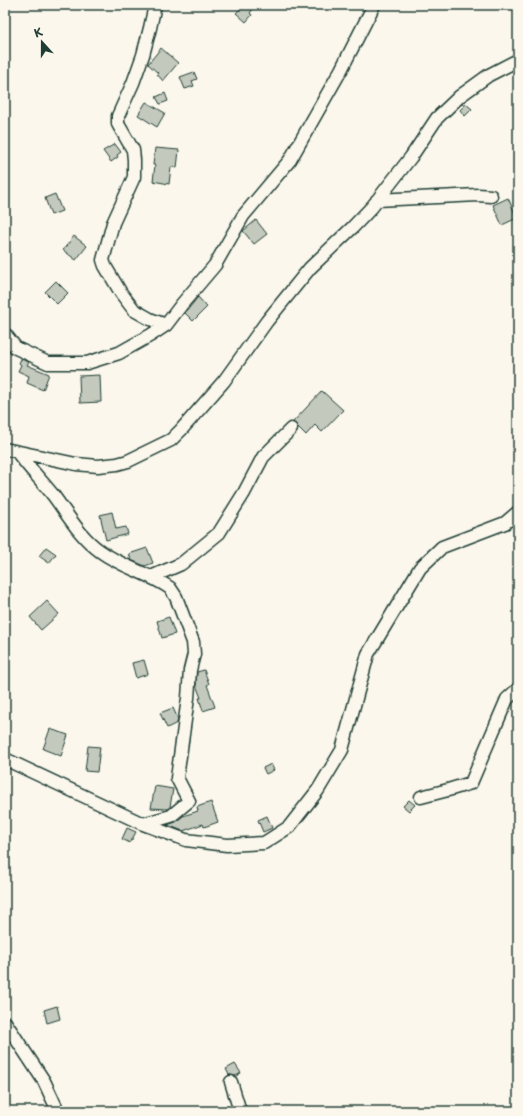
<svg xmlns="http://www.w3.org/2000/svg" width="523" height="1116" viewBox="0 0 523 1116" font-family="'Playpen Sans',sans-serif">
  <rect width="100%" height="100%" fill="#fbf7ec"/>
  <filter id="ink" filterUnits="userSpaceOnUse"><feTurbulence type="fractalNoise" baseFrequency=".025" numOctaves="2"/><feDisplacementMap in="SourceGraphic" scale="8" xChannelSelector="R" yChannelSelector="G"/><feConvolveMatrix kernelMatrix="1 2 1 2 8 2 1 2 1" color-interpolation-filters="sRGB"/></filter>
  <g filter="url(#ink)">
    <!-- building -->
    <path fill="#c4c9be" stroke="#1f3d34" d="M 244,5 L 256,5 L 250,13 L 252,15 L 246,22 L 236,13 Z
      M 161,48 L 178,63 L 163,81 L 157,74 L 158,73 L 148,64 Z
      M 194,72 L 197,79 L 192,81 L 194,86 L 185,89 L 180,77 Z
      M 165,93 L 168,101 L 160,104 L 156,97 Z
      M 146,102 L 165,113 L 157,127 L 138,115 Z
      M 466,104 L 472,109 L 465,116 L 460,110 Z
      M 115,144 L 121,152 L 117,155 L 118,157 L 111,162 L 103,151 Z
      M 155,148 L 179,150 L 177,168 L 171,167 L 169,184 L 153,181 L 155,165 L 153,165 Z
      M 55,194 L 62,211 L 51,215 L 45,198 Z
      M 508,198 L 517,218 L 502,225 L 493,205 Z
      M 256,220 L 267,234 L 254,244 L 243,231 Z
      M 74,236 L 87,246 L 76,260 L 63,250 Z
      M 56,281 L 68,293 L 57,304 L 45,292 Z
      M 198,297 L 207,307 L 193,321 L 185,313 Z
      M 21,359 L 29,362 L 27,365 L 49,374 L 43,390 L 27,383 L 29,376 L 18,371 L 21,365 L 19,363 Z
      M 100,375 L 101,402 L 80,403 L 79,376 Z
      M 322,391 L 343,410 L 322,432 L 315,425 L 306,435 L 293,422 Z
      M 112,512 L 116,529 L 126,527 L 128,534 L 106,540 L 100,515 Z
      M 46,547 L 56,554 L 49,563 L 39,556 Z
      M 147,548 L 153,563 L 145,566 L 131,560 L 129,554 Z
      M 47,601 L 59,614 L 41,630 L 30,617 Z
      M 169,617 L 175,634 L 162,638 L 157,621 Z
      M 144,660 L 148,674 L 136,678 L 132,663 Z
      M 204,670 L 209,684 L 207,685 L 215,707 L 203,711 L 199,698 L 201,698 L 196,685 L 197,672 Z
      M 173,708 L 178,719 L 177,723 L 167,728 L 160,713 Z
      M 50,729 L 68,735 L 61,756 L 43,749 Z
      M 88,746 L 100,747 L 97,772 L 85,771 Z
      M 271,764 L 274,770 L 266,774 L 263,768 Z
      M 155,786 L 173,789 L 170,807 L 167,809 L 151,808 Z
      M 409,800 L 415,805 L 409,811 L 403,806 Z
      M 211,802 L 218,822 L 204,827 L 203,824 L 183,831 L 167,825 L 176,822 L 183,816 L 198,811 L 197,807 Z
      M 267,816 L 272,828 L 263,832 L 258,820 Z
      M 127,828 L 136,832 L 130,843 L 122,839 Z
      M 57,1006 L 60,1019 L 47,1023 L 44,1010 Z
      M 235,1064 L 241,1073 L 236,1076 L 229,1075 L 226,1069 Z"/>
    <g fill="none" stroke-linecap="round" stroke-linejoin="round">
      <!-- minor casing -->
      <g stroke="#1f3d34" stroke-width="15">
        <path id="minor" d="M 155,5 L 150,28 L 143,55 L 133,83 L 118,116 L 118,124 L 133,150 L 134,160 L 134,177 L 113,223 L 103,260 L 105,266 L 121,293 L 134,310 L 150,319 L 166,325
          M 377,200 L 478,195 L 491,196
          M 5,334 L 16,348 L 48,363 L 87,363 L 119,353 L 151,335 L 166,325 L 182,304 L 215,265 L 243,216 L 290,160 L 341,70 L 374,5
          M 5,449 L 76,464 L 98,466 L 117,464 L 128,461 L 171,440 L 181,430 L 224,381 L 267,321 L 310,268 L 353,227 L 372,207 L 411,157 L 437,118 L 460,96 L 489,75 L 518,60
          M 18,453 C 29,468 42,481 53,495 C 68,515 80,537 100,551 C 122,567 148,573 170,588 L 176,597 L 193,642 L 194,654 L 190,670 L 188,698 L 177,778 L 189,801 L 171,816 L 143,824
          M 151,577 L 181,564 L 219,533 L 244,493 L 263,457 L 291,429
          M 5,759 L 143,824 L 186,840 L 227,845 L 264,843 L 289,827 L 318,790 L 342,750 L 368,654 L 420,568 L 442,547 L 505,523 L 518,512
          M 421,797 L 448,790 L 471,783 L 507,699 L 518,689
          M 5,1022 L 44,1081 L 58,1111
          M 231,1082 L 240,1111"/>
      </g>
      <!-- minor -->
      <use href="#minor" stroke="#fbf7ec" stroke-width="12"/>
    </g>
  </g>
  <!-- margin -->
  <rect width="523" height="1116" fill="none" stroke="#fbf7ec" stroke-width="20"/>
  <rect x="10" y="10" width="503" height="1096" fill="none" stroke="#1f3d34" stroke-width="1.5" filter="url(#ink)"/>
  <!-- north arrow -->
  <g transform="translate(42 42) rotate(339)" stroke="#fbf7ec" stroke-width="3" paint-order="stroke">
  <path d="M0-3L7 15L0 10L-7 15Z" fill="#1f3d34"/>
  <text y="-6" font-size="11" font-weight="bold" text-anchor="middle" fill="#1f3d34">K</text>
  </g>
</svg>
